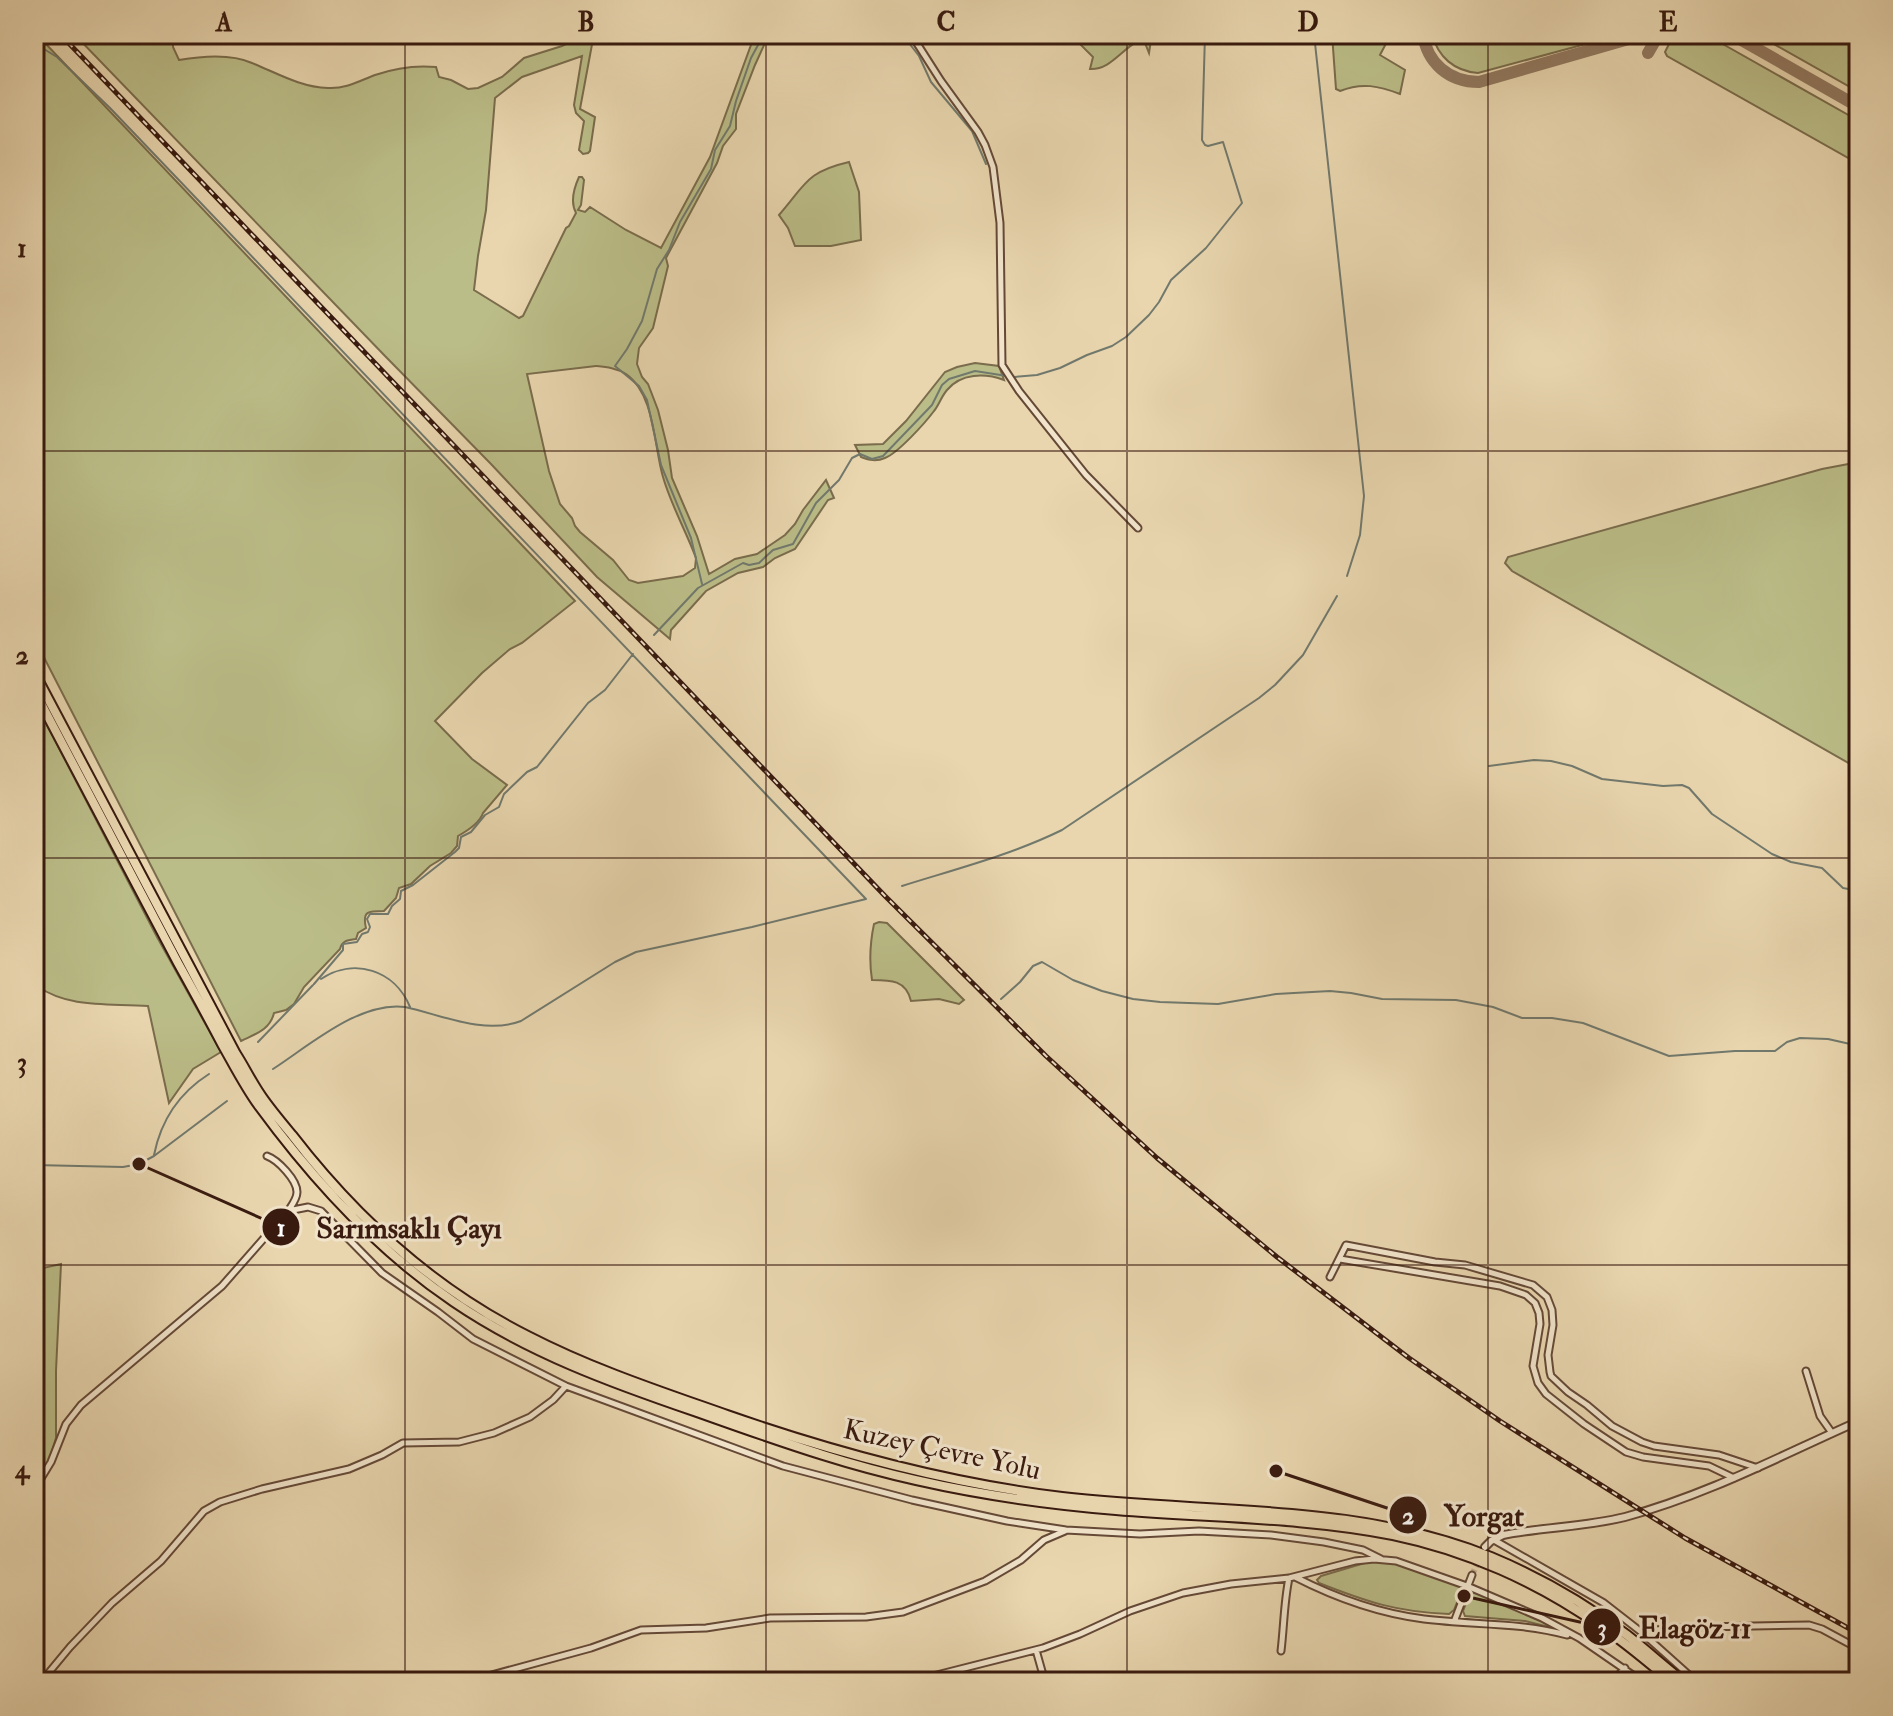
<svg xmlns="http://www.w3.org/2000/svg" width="1893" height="1716" viewBox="0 0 1893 1716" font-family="'IM FELL Double Pica',serif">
  <rect width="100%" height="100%" fill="#e9d6af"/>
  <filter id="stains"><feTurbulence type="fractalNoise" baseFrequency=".0025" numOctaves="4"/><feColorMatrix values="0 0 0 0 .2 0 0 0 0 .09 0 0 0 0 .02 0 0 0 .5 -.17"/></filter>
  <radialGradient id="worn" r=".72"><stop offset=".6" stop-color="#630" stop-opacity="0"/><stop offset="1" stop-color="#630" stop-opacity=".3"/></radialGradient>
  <!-- green -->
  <path fill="#bbbd88" stroke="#7a6c4c" stroke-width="2" fill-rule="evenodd" d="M 34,34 L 42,34 L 44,42 L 575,601 L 522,643 L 510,649 L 482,673 L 435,721 L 472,759 L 507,785 L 483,813 C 480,822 467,831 458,836 L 457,846 L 451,853 L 430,866 L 411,884 L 399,888 L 396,898 L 384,911 C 368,911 362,911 366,928 L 358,933 L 356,939 C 349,940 342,940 340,949 L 304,987 L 294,1004 L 286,1010 L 274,1013 C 270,1030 255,1034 241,1041 L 34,638 Z
    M 74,34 L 173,34 L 173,47 L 179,60 C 202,56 230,53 252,63 C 277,73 300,87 328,88 C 346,89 359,81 375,75 C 395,68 415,65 436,67 L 439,77 L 451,80 L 468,89 L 478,88 L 502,77 L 524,58 L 562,46 L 586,34 L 609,34 L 593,39 L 580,109 L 595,117 L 590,151 L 588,153 L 583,154 L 579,150 L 584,121 L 576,113 L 574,105 L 582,56 L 522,77 L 495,98 L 486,210 L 478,256 L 474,290 L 519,318 L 523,316 L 566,228 L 569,226 L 576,213 C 570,202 574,188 579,177 L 582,177 L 584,180 L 581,205 L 578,210 L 585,212 L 590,207 L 626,230 L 661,248 L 710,157 L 755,34 L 769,34 L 755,65 L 736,114 L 736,129 L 723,146 L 717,163 L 666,258 L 668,266 L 653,328 L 639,348 L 637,364 L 642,377 L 648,384 L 658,410 L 668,450 L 672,478 L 697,536 L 709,574 L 735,559 L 757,554 L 785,535 L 795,524 L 803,510 L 826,480 L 834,498 L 828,500 L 795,549 L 775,558 L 763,567 L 738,573 L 706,591 L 671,630 L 670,639 L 597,577 L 491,464 L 386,357 ZM 596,366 C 606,367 617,368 626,374 C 655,394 654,447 663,477 C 671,505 686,531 696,558 L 695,568 L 683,576 L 638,583 L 629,580 L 613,560 L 580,532 L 575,526 L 572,518 L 560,504 L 549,471 L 527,374 Z
    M 1066,34 L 1152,34 L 1149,53 L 1145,43 L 1138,41 C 1121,50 1110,70 1090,69 L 1093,57 L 1079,43 Z
    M 1332,34 L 1391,34 L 1380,55 L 1405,70 L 1400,94 C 1379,86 1362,82 1340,91 L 1336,89 Z
    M 1432,34 L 1614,34 L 1608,36 L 1608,38 L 1478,73 C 1454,71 1438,57 1432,34 Z
    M 1705,34 L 1859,121 L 1859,164 L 1667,56 L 1665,52 L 1669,44 Z
    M 1756,34 L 1859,34 L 1859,92 Z
    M 849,162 L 859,192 L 861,240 L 831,246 L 795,246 L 788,228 L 779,215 C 806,184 806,172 849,162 Z
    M 975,363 L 999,366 L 1004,380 C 985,373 961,373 947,390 C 941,397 939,405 934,411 C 925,423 898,453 885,458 C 876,462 869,460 861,457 L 855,445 L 883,444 L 906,421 L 945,372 L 957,367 Z
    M 1859,462 L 1859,769 L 1512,571 L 1505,563 L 1508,557 L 1822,469 Z
    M 37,706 L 157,937 L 221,1052 L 193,1069 L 169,1103 L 148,1006 C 109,1003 70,1009 37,986 L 39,977 L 34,963 L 34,707 Z
    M 879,922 L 887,923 L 964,1000 L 959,1004 L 939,999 L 911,1001 C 906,980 891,980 872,980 C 869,961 870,943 874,924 Z
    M 61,1264 L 56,1371 L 56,1438 L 49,1461 L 34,1482 L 34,1270 Z
    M 1379,1561 L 1403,1565 L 1461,1587 L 1462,1590 L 1454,1610 L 1449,1614 C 1397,1612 1367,1602 1319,1583 L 1317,1580 L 1321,1576 L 1368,1562 Z
    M 1474,1591 L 1541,1618 L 1561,1630 L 1525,1621 L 1465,1616 L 1463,1611 L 1470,1593 Z"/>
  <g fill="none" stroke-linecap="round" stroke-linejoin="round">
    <!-- stream -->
    <path stroke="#71796d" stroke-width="2" d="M 902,34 L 919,56 L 931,82 L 972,131 L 986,164
      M 1314,34 L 1364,496 L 1360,535 L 1347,576
      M 34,43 L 57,57 L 110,108 L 866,899 L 752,927 L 636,952 L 615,962 L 521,1021 C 484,1035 442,1015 405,1007 C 360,1001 310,1045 273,1069
      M 1014,377 L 1037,375 L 1060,368 L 1087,355 L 1112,346 L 1126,337 L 1149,315 L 1159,302 L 1171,280 L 1206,248 L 1242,203 L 1223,142 L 1208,146 L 1205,145 L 1202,140 L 1205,34
      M 702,584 L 691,538 L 661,465 L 647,400 L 639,386 L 615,366 L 627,349 L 642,321 L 657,269 L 669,250 L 680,222 L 711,169 L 715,150 L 730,126 L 736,101 L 751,58 L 764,34
      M 654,635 L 698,588 L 743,563 L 749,565 L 759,563 L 773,550 L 793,544 L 816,503 L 839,480 L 852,458 L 860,454 L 872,459 L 883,456 L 932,405 L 942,385 L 949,379 L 975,371 L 1007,376
      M 1489,766 L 1534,760 L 1551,761 L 1572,766 L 1602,779 L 1663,786 L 1682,785 L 1689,788 L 1712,814 L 1772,854 L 1791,862 L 1822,868 L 1843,888 L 1859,891
      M 902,886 C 956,869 1011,855 1062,830 L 1259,698 L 1275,685 L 1303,655 L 1337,596
      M 321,979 C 354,957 395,970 410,1007
      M 314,984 L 343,950 L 343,944 L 357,942 L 362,934 L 368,932 L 370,927 L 367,919 L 370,914 L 388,914 L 392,906 L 400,899 L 401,891 L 413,885 L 455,852 L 459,848 L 461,837 L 471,832 L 485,815 L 499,807 L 504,794 L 527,772 L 537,767 L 588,703 L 605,690 L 633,654
      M 1001,999 L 1020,982 L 1033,966 L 1042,962 L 1073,980 L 1102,991 L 1133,999 L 1160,1002 L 1218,1004 L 1276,994 L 1330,991 L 1351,993 L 1382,999 L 1456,1000 L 1493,1007 L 1522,1018 L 1552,1018 L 1583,1023 L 1669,1056 L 1735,1051 L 1775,1051 L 1787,1042 L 1800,1038 L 1828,1039 L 1859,1046
      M 258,1042 L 313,985
      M 154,1155 C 161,1120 179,1093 209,1074
      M 34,1165 L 123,1167 L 139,1164 L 154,1156 L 227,1101"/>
    <!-- taxiway -->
    <path stroke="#91785f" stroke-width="12" d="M 1423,34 C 1427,63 1449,82 1479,82 L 1646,34
      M 1731,34 L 1859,107
      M 1648,53 L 1659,34"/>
    <!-- tertiary-tunnel -->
    <path stroke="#c6b08f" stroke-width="6" stroke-dasharray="6 3" stroke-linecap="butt" d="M 1472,1575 L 1480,1558"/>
    <!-- minor casing -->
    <g stroke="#654937" stroke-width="9">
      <path id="minor" d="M 911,34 L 941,81 L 978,132 L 985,145 L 993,167 L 1000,223 L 1002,365 L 1019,391 L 1070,455 L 1086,475 L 1138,528
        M 288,1211 L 308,1207 L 321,1211 L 382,1273 L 438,1312 L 473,1339 L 566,1386 L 783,1466 L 912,1500 L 1007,1521 L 1066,1530 L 1140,1534 L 1199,1531 L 1271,1535 L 1324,1542 L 1363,1550 L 1381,1559
        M 1340,1259 L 1500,1286 L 1526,1295 L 1535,1303 L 1539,1313 L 1540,1324 L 1533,1366 L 1538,1383 L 1546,1394 L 1584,1424 L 1626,1452 L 1643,1457 L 1709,1466 L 1734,1478
        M 1330,1277 L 1346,1245 L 1435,1262 L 1465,1265 L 1533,1285 L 1547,1297 L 1552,1310 L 1553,1325 L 1548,1355 L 1550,1372 L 1551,1376 L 1568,1392 L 1587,1405 L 1612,1426 L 1642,1442 L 1654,1446 L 1719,1455 L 1758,1468
        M 1806,1371 L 1820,1416 L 1832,1433
        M 34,1490 L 51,1462 L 66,1424 L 81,1405 L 222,1286 L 288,1211 C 292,1205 297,1199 297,1192 C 297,1180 278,1160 267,1156
        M 1494,1540 L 1604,1603 L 1640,1631 L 1697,1682
        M 1295,1577 C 1336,1598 1377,1613 1424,1619 C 1472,1625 1519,1622 1567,1635
        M 1454,1622 L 1472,1575
        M 1640,1631 L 1700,1627 L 1809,1625 L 1822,1629 L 1859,1649
        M 1036,1650 L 1045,1682
        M 1281,1651 C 1284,1626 1284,1602 1289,1578
        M 41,1682 L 70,1647 L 112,1603 L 161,1561 L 204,1511 L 220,1502 L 262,1489 L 349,1469 L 382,1455 L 403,1443 L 459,1442 L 494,1433 L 530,1417 L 553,1400 L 566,1386
        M 466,1682 L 591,1648 L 641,1630 L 706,1628 L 770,1618 L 866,1617 L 903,1612 L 985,1581 L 1021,1560 L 1044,1540 L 1065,1531
        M 909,1682 L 1043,1648 L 1080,1634 L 1130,1611 L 1183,1593 L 1231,1584 L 1289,1578 L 1355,1561 L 1374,1559 L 1396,1561 L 1467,1586 L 1542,1618 L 1579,1638 L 1643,1682
        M 1612,1682 L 1625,1668
        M 1849,1682 L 1859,1661"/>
    </g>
    <!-- tertiary casing -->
    <g stroke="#654937" stroke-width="10">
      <path id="tertiary" d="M 1485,1547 L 1491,1541 L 1503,1535 C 1543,1527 1585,1527 1625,1517 C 1707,1495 1782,1455 1859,1421"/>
    </g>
    <!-- trunk casing -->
    <g stroke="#391a0f" stroke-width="12">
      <path id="trunk" d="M 34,672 L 236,1054 C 245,1068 252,1083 262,1097 C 271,1110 282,1123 292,1135 C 356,1218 434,1289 528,1336 C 592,1369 659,1391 727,1415 C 836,1453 947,1483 1062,1497 C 1205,1514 1356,1502 1491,1557 C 1539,1577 1586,1604 1627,1635 C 1646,1650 1665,1667 1684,1682
        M 34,690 C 82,781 130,872 178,963 C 193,990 208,1017 222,1044 C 234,1065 245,1087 259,1106 C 314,1181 377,1250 454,1302 C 529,1353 612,1383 697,1412 C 739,1427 781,1442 823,1455 C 918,1485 1018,1502 1116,1510 C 1208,1518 1302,1517 1393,1535 C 1466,1550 1538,1582 1599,1625 C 1625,1642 1648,1662 1672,1682"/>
    </g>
    <!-- minor -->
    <use href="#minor" stroke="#f1e4cb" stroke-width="5"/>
    <!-- tertiary -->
    <use href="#tertiary" stroke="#f1e4cb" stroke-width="6"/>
    <!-- trunk -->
    <use href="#trunk" stroke="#e9d6af" stroke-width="8"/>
    <!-- rail casing -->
    <g stroke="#391a0f" stroke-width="5">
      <path id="rail" d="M 60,34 L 885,896 L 1046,1056 L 1157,1158 L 1277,1257 L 1409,1358 L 1500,1421 L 1685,1538 L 1859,1634"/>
    </g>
    <!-- rail -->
    <use href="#rail" stroke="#f1e4cb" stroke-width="2" stroke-dasharray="6" stroke-linecap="butt"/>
  </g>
  <!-- grid -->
  <path fill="none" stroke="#391a0f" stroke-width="2" stroke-opacity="0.55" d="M 405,34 L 405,1682M 766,34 L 766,1682M 1127,34 L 1127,1682M 1488,34 L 1488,1682M 34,451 L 1859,451M 34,858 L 1859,858M 34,1265 L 1859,1265"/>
  <g text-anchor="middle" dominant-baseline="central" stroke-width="6" stroke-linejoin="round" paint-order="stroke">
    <!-- street labels -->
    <g font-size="28" fill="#391a0f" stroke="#f1e4cb">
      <text transform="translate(942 1450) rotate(12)">Kuzey Çevre Yolu</text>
    </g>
  </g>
  <!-- callouts -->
  <path fill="none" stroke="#391a0f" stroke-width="3" d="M139 1164L281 1227M1276 1471L1408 1515M1464 1596L1602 1627"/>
  <g fill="#391a0f" stroke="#f1e4cb" stroke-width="3">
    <circle cx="139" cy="1164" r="8"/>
    <circle cx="1276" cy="1471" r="8"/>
    <circle cx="1464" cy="1596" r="8"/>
    <circle cx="281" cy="1227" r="20"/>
    <circle cx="1408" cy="1515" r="20"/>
    <circle cx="1602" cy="1627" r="20"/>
  </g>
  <g font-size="24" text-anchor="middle" font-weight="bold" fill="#fff">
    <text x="281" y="1236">1</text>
    <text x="1408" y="1524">2</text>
    <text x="1602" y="1636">3</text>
  </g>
  <g font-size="30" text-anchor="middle" font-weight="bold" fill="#391a0f" stroke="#f1e4cb" stroke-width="6" stroke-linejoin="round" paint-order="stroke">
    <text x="409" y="1238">Sarımsaklı Çayı</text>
    <text x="1484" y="1526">Yorgat</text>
    <text x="1695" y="1638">Elagöz 11</text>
  </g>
  <!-- margin -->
  <rect width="1893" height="1716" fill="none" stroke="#e9d6af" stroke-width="88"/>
  <rect x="44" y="44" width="1805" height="1628" fill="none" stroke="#391a0f" stroke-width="3"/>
  <g font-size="26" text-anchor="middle" font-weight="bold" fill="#391a0f">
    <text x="224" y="31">A</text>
    <text x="586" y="31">B</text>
    <text x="946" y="31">C</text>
    <text x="1308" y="31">D</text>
    <text x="1668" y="31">E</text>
    <text x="22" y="257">1</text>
    <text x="22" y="664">2</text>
    <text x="22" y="1071">3</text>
    <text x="22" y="1478">4</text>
  </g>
  <rect width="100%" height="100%" filter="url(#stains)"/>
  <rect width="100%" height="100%" fill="url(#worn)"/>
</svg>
